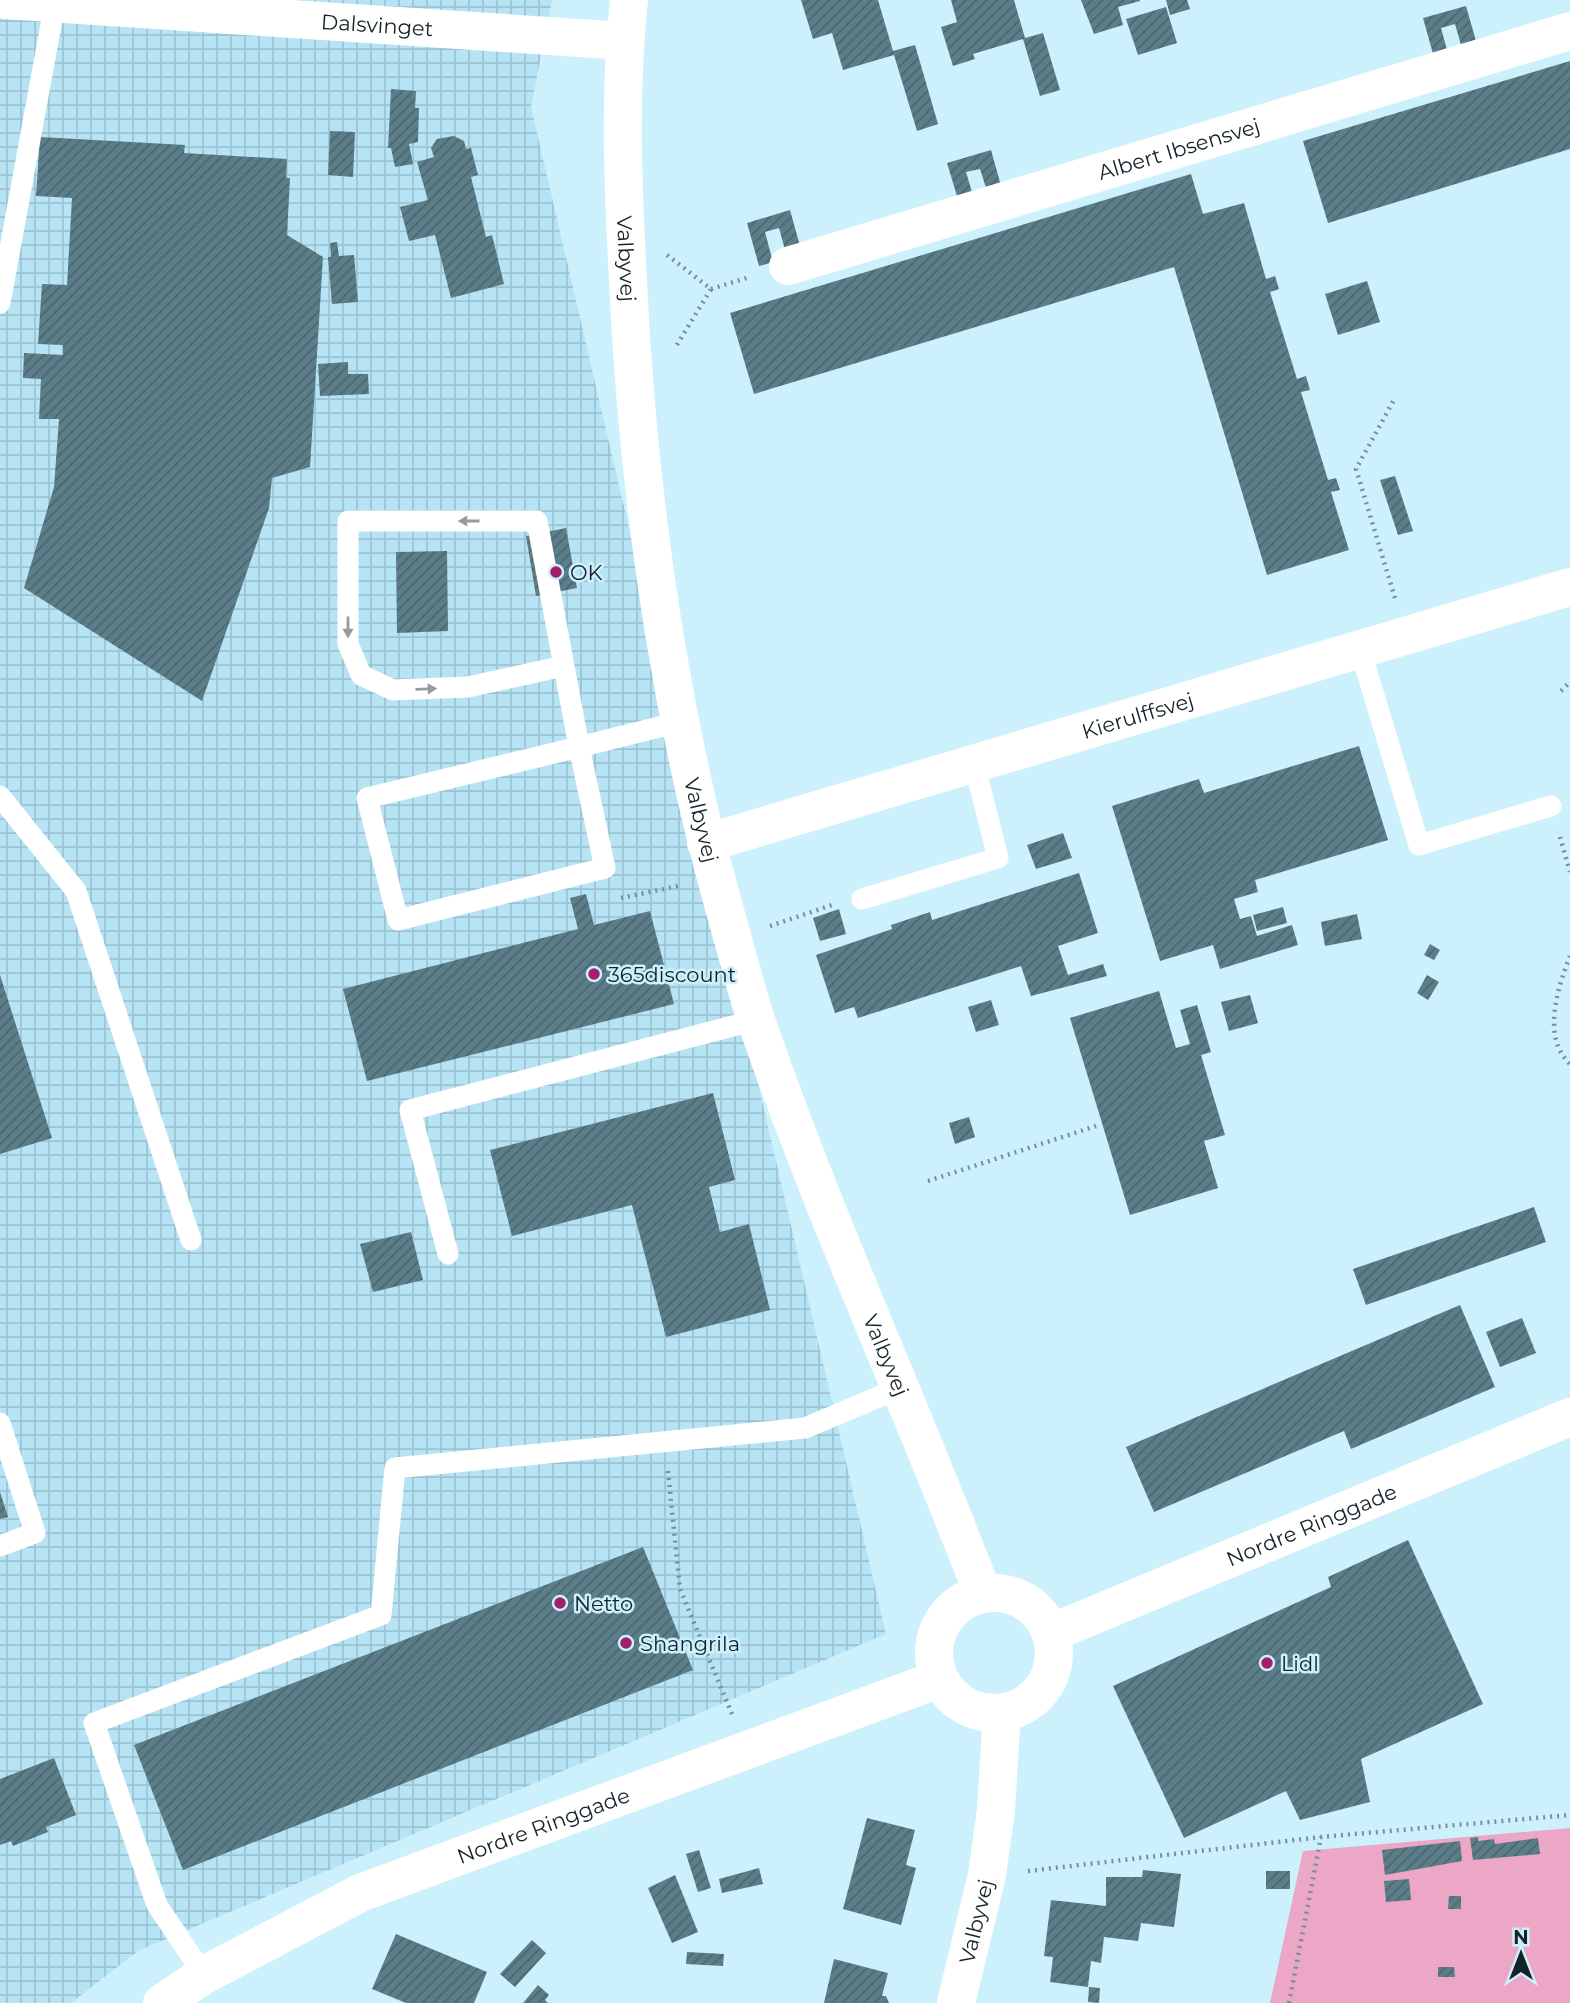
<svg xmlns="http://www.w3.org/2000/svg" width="1570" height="2003" viewBox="0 0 1570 2003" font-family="Montserrat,sans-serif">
  <defs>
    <pattern id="industrial-grid" width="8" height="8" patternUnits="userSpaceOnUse" patternTransform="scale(1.75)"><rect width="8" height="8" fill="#b7e4f4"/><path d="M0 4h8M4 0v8" fill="none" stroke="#9cc3d1"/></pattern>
    <pattern id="building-hatch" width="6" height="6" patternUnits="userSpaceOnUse" patternTransform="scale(1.75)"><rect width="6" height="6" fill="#5c7e89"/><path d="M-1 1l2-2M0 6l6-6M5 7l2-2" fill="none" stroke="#4b6770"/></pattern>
  </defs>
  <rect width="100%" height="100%" fill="#ccf1fd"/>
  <!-- industrial -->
  <path fill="url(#industrial-grid)" d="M 0,0 L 552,0 L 531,107 L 886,1634 L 138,1951 L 71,2003 L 0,2003 Z"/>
  <!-- green -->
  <path fill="#eca6c6" d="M 1570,1828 L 1570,2003 L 1270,2003 L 1303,1851 Z"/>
  <!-- building -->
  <path fill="url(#building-hatch)" d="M 801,0 L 878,0 L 893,51 L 915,45 L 938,124 L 917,131 L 894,55 L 843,70 L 832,33 L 813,39 Z
    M 951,0 L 1014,0 L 1025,38 L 1043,33 L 1060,90 L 1040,96 L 1023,39 L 973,54 L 975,59 L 953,66 L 941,27 L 957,22 Z
    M 1081,0 L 1140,0 L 1140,1 L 1118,7 L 1123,25 L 1094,34 Z
    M 1166,0 L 1187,0 L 1190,9 L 1170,15 Z
    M 1466,6 L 1478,48 L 1463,52 L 1455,24 L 1441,28 L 1449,57 L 1435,61 L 1423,18 Z
    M 1166,7 L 1177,43 L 1138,55 L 1126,19 Z
    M 1570,61 L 1570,149 L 1328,223 L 1303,141 Z
    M 391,89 L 416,91 L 415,108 L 419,108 L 418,142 L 409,144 L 413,164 L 395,167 L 391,148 L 388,148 Z
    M 330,131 L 355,132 L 353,177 L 328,175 Z
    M 454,136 L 464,141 L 466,149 L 471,148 L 478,175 L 471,177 L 486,237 L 492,235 L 504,284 L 451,298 L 435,235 L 409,241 L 400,207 L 428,200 L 417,162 L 434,157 L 431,148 L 437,139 Z
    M 40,137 L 185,145 L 184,153 L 287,159 L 286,178 L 290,178 L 287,235 L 323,257 L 310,467 L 272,478 L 269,508 L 202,701 L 24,588 L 54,487 L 59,419 L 39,419 L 41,379 L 23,378 L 24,353 L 63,355 L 63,345 L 38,344 L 42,284 L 67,285 L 72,198 L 36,196 Z
    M 991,150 L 1003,193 L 989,197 L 980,169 L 966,172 L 975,202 L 960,206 L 947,163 Z
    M 1191,174 L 1203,214 L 1244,203 L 1266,279 L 1275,276 L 1279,289 L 1270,292 L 1297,379 L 1306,376 L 1310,390 L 1301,392 L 1328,480 L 1336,478 L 1340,490 L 1331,492 L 1349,550 L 1267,575 L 1174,267 L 754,394 L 730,313 Z
    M 790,210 L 802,253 L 787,257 L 779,228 L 765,232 L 773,262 L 759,266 L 747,223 Z
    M 337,242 L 339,256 L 354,255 L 358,302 L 332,304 L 328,257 L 331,257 L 330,243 Z
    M 1367,281 L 1380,322 L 1338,335 L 1325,294 Z
    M 348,362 L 348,374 L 368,374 L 369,394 L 320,396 L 318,364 Z
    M 1395,476 L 1413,531 L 1398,535 L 1380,480 Z
    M 566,528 L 577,588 L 536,596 L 526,536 Z
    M 447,551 L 448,631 L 397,633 L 396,552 Z
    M 1359,746 L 1388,840 L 1255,880 L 1258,892 L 1234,899 L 1240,919 L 1251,916 L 1257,936 L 1292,925 L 1298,945 L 1220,969 L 1213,945 L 1160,961 L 1112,806 L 1199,779 L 1204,793 Z
    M 1063,833 L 1072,858 L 1036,869 L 1027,845 Z
    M 1079,873 L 1098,933 L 1058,946 L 1068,975 L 1103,964 L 1107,976 L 1031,996 L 1021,966 L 858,1018 L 854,1007 L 835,1013 L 816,955 L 892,929 L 891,925 L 930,912 L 932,920 Z
    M 586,894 L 594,925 L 650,911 L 674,1004 L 367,1081 L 343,989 L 578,929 L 570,898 Z
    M 1283,907 L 1287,923 L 1257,931 L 1253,915 Z
    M 839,909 L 846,934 L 820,941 L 813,918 Z
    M 1357,914 L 1362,939 L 1325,946 L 1321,922 Z
    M 1430,944 L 1440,950 L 1434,960 L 1424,955 Z
    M 0,975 L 52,1138 L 0,1154 Z
    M 1427,975 L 1439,982 L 1428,1000 L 1417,993 Z
    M 1159,991 L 1176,1048 L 1190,1044 L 1180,1010 L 1197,1005 L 1211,1052 L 1201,1055 L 1225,1135 L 1204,1141 L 1218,1188 L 1130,1215 L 1070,1018 Z
    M 1250,995 L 1258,1023 L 1229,1031 L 1221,1002 Z
    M 991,1000 L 999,1025 L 976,1032 L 968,1007 Z
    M 713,1093 L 735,1180 L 709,1187 L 720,1232 L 749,1224 L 770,1310 L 666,1337 L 632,1205 L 512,1236 L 490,1150 Z
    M 969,1117 L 975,1137 L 955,1144 L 949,1123 Z
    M 1534,1207 L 1546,1242 L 1366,1305 L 1353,1269 Z
    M 411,1232 L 423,1280 L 373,1292 L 360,1244 Z
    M 1460,1305 L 1495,1387 L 1351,1449 L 1344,1431 L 1154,1512 L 1126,1447 Z
    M 1522,1318 L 1536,1353 L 1500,1367 L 1486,1332 Z
    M 0,1492 L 8,1517 L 0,1519 Z
    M 1408,1540 L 1483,1704 L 1361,1759 L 1370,1802 L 1300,1820 L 1286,1791 L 1184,1838 L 1113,1686 L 1331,1587 L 1328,1577 Z
    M 643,1547 L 693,1670 L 183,1870 L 134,1745 Z
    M 54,1758 L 76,1815 L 46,1827 L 48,1832 L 13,1846 L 11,1841 L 0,1845 L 0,1779 Z
    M 867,1818 L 915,1830 L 906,1865 L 916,1868 L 901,1925 L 843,1909 Z
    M 1478,1837 L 1478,1841 L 1494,1839 L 1495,1844 L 1538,1838 L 1540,1854 L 1473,1860 L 1470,1838 Z
    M 1460,1841 L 1462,1861 L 1385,1875 L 1382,1850 Z
    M 699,1850 L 711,1888 L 698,1892 L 686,1854 Z
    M 759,1868 L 763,1884 L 722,1893 L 719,1879 Z
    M 1143,1870 L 1181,1874 L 1174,1927 L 1141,1923 L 1138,1941 L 1104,1937 L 1101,1963 L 1091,1961 L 1088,1987 L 1050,1982 L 1053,1957 L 1044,1956 L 1051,1900 L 1106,1906 L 1106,1877 L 1142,1877 Z
    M 1266,1871 L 1290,1871 L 1290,1889 L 1266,1889 Z
    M 675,1875 L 698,1932 L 672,1943 L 648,1888 Z
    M 1409,1879 L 1411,1900 L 1386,1902 L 1384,1881 Z
    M 1449,1896 L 1461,1896 L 1461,1909 L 1448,1909 Z
    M 396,1934 L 487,1972 L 474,2003 L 406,2003 L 372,1989 Z
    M 532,1940 L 546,1953 L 515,1987 L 500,1974 Z
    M 687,1952 L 724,1954 L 723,1966 L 686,1964 Z
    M 834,1959 L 888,1973 L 882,1996 L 886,1996 L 889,2003 L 824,2003 Z
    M 1438,1967 L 1454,1967 L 1455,1977 L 1438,1977 Z
    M 538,1985 L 549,1995 L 545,2000 L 548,2003 L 523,2003 Z
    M 1089,1987 L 1100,1988 L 1099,2003 L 1088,2002 Z"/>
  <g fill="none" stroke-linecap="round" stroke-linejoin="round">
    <!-- path -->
    <path stroke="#769099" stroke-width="4.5" stroke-dasharray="2 5" stroke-linecap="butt" d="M 667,255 L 711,289 L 675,348
      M 711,289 L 750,277
      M 1395,598 L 1356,469 L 1395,398
      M 1561,691 L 1570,682
      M 1560,837 L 1570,872
      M 621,898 L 678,886
      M 770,926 L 832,905
      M 1570,956 C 1558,987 1541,1037 1570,1064
      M 928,1181 L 1096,1126
      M 668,1471 L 680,1589 L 732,1714
      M 1028,1871 L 1321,1837 L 1570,1815
      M 1289,2003 L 1321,1837"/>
    <!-- lane -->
    <path stroke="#fff" stroke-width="21" d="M 0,303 L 55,3
      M 1360,649 L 1419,845 L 1551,806
      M 564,666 L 468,687 L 393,690 L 361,675 L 348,644 L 348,521 L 537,521 L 579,747 L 367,798 L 398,920 L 605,868 L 579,747 L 679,722
      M 0,796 L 76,891 L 191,1240
      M 862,899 L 998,858 L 974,763
      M 448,1254 L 410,1110 L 756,1020
      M 0,1423 L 35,1533 L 0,1546
      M 204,1975 L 157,1905 L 94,1723 L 381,1615 L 395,1468 L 805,1428 L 902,1387"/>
    <!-- street -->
    <g stroke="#fff" stroke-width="38">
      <path id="s1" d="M 5,0 L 625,41"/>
      <path id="s2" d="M 788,266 L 1570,31"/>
      <path id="s3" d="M 706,843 L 1570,587"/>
    </g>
    <!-- secondary -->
    <g stroke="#fff" stroke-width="38">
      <path id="s4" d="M 629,0 C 619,93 623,189 628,282 C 638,494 668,707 725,911 C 736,949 745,987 757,1023 C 824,1217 910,1403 983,1594"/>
      <circle cx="994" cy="1653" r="60"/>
      <path id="s5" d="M 1051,1633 L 1570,1417"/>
      <path id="s6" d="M 162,2003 L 204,1975 L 360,1893 L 939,1679"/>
      <path id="s7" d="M 956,2003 L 987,1875 L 996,1810 L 1002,1713"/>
    </g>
  </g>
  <!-- one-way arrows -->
  <defs><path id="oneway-solid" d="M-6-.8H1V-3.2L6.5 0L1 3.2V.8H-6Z" transform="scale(1.75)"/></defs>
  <g fill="#969c9e">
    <use href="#oneway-solid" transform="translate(469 521) rotate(180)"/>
    <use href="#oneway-solid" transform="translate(348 627) rotate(90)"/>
    <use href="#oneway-solid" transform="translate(426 689) rotate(-2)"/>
  </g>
  <!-- markers -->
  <g fill="#a31f6d" stroke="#ccf1fd" stroke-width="2.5">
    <circle cx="556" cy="572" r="7"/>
    <circle cx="594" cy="974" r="7"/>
    <circle cx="560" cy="1603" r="7"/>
    <circle cx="626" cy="1643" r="7"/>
    <circle cx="1267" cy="1663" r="7"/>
  </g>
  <g text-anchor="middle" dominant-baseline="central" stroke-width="5" stroke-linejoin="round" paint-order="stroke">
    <!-- street labels -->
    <g font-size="21" fill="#152328" stroke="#ccf1fd">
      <text stroke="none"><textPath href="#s1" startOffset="373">Dalsvinget</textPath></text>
      <text stroke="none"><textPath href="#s2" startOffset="408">Albert Ibsensvej</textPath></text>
      <text stroke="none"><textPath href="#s4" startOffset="259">Valbyvej</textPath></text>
      <text stroke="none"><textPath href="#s3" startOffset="450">Kierulffsvej</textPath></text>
      <text stroke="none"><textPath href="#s4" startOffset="826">Valbyvej</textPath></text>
      <text stroke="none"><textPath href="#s4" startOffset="1393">Valbyvej</textPath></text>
      <text stroke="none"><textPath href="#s5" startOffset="282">Nordre Ringgade</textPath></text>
      <text stroke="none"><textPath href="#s6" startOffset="422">Nordre Ringgade</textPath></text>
      <text stroke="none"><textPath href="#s7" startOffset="84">Valbyvej</textPath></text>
    </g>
    <!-- poi labels -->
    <g font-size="21" fill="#152328" stroke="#ccf1fd" text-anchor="start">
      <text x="570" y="572">OK</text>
      <text x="608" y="974">365discount</text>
      <text x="574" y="1603">Netto</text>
      <text x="640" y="1643">Shangrila</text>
      <text x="1281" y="1663">Lidl</text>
    </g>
  </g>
  <!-- north arrow -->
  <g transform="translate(1521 1954)" stroke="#ccf1fd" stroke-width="5" paint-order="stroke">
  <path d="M0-5L12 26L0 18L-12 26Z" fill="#152328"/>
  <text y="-10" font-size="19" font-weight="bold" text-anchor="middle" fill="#152328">N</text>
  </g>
</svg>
